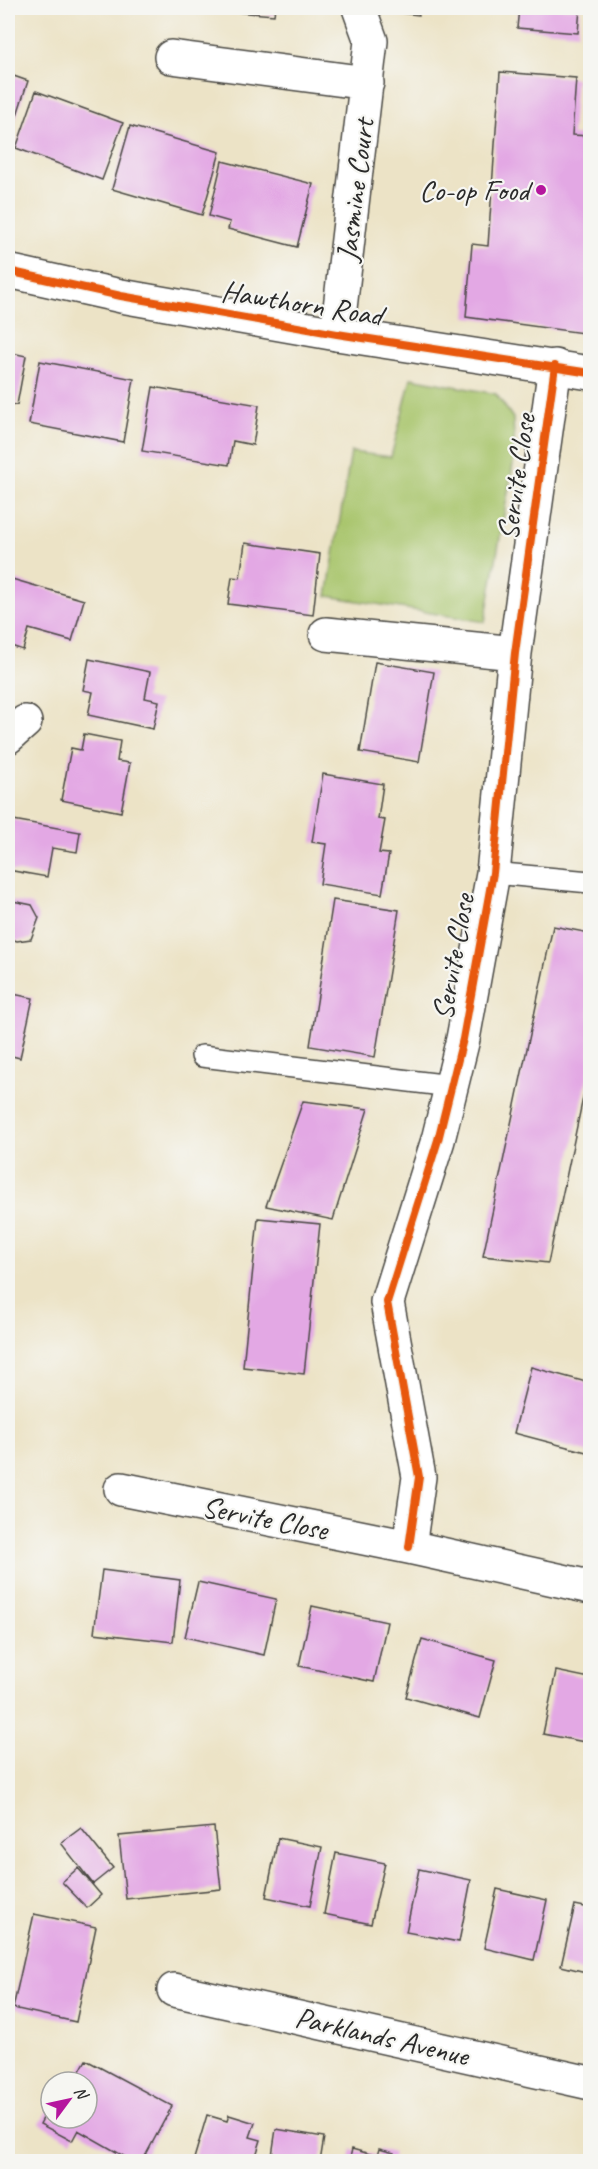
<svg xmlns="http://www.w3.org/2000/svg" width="598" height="2169" viewBox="0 0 598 2169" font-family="Caveat,sans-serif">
  <rect width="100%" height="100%" fill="#f6f6f2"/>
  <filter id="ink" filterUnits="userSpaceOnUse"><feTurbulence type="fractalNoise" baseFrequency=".0167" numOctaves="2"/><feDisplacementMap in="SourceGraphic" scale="12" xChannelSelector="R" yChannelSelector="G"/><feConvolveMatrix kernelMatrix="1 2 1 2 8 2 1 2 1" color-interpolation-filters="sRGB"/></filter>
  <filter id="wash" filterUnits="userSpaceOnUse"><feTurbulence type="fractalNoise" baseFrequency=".008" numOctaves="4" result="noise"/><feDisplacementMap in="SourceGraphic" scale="24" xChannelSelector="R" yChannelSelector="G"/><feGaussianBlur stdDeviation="1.35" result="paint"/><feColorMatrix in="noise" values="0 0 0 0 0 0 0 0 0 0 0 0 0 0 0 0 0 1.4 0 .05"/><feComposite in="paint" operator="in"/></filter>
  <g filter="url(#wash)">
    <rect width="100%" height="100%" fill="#ece3c6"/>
    <!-- green -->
    <path fill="#a8c56c" stroke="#6a784c" stroke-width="1.5" d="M 411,378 L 496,394 L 513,418 L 515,453 L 485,622 L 327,596 L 351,452 L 391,457 Z"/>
    <g id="blocks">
      <!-- building -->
      <path fill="#e3a8e4" d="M 198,8 L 275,8 L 274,15 L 198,9 Z
        M 371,8 L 419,8 L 419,15 L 371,10 Z
        M 519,8 L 580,8 L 578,33 L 517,28 Z
        M 500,72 L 576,78 L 572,135 L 590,136 L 590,334 L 466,317 L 472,244 L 488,246 Z
        M 8,74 L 28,81 L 8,143 Z
        M 36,91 L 123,123 L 102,180 L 16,148 Z
        M 130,126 L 220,152 L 202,215 L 112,189 Z
        M 222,161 L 313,184 L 297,247 L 228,229 L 230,222 L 209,216 Z
        M 8,352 L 26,356 L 17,405 L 8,404 Z
        M 40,361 L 134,379 L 123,442 L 29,424 Z
        M 153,387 L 259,405 L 253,445 L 233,441 L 229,465 L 142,451 Z
        M 245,543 L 320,554 L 313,615 L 228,604 L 232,577 L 240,578 Z
        M 12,579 L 84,600 L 72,641 L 29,629 L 23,650 L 8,645 L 8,593 Z
        M 89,659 L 150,672 L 145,698 L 159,701 L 153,729 L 88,715 L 93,692 L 83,690 Z
        M 375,662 L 434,672 L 419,762 L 360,752 Z
        M 84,734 L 120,741 L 117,761 L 130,763 L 121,812 L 61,800 L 71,748 L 81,750 Z
        M 323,774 L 383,784 L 378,819 L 385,820 L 379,853 L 389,854 L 382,894 L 320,884 L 326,844 L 312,842 Z
        M 8,819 L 80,832 L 77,852 L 52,848 L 47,877 L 8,870 Z
        M 8,900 L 32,905 L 39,918 L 31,939 L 17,941 L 8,938 Z
        M 333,900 L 399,910 L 375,1057 L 310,1046 Z
        M 553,926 L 590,933 L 590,1065 L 548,1263 L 483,1256 Z
        M 8,993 L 33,998 L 20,1058 L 8,1055 Z
        M 303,1101 L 368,1109 L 333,1220 L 266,1206 Z
        M 258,1218 L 320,1224 L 304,1374 L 243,1367 Z
        M 531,1367 L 590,1383 L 590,1453 L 514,1433 Z
        M 102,1570 L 180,1580 L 173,1642 L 94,1633 Z
        M 198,1582 L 276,1599 L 264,1655 L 185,1637 Z
        M 312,1606 L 387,1622 L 374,1682 L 299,1666 Z
        M 422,1639 L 496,1660 L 480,1718 L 406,1697 Z
        M 556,1671 L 590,1678 L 590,1743 L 543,1734 Z
        M 214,1827 L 221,1889 L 126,1899 L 119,1836 Z
        M 81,1828 L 113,1868 L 93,1884 L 61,1843 Z
        M 278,1838 L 322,1847 L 310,1906 L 266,1897 Z
        M 336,1853 L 385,1863 L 371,1924 L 324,1914 Z
        M 78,1868 L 101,1895 L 87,1908 L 62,1882 Z
        M 419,1869 L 471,1880 L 459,1942 L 406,1932 Z
        M 497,1889 L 547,1900 L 534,1960 L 484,1948 Z
        M 575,1905 L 590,1908 L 590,1973 L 561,1966 Z
        M 34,1914 L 96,1927 L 76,2022 L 13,2008 Z
        M 86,2060 L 172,2106 L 142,2162 L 134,2162 L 78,2130 L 72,2141 L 40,2124 L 51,2103 L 51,2118 L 87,2118 L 87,2082 L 74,2082 Z
        M 207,2115 L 227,2121 L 229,2115 L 255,2123 L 250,2137 L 261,2140 L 254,2162 L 193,2162 Z
        M 276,2129 L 324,2137 L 320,2162 L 271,2162 Z
        M 352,2149 L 377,2156 L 379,2149 L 394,2153 L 392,2162 L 349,2162 Z"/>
    </g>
  </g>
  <g filter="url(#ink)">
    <use href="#blocks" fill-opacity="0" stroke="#484742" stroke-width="1.5"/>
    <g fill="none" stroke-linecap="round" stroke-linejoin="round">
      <!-- service casing -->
      <g stroke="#484742" stroke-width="24">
        <path id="service" d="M 493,873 L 590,882
          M 202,1056 L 451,1086"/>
      </g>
      <!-- minor casing -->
      <g stroke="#484742" stroke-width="36">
        <path id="minor" d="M 171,57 L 367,83
          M 337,334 L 371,41 L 359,8
          M 326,634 L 515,653
          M 8,737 L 25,722
          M 121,1489 L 409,1547 L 590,1587
          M 409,1547 L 419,1477 L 387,1302 L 438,1140 L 463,1039 L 493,873 L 515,653 L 555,366
          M 174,1990 L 590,2083"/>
      </g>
      <!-- tertiary casing -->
      <g stroke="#484742" stroke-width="36">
        <path id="tertiary" d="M 8,271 L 121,296 L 337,334 L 590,373"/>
      </g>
      <!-- service -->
      <use href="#service" stroke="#fff" stroke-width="21"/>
      <!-- minor -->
      <use href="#minor" stroke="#fff" stroke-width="33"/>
      <!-- tertiary -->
      <use href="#tertiary" stroke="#fff" stroke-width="33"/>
      <!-- cycleway casing -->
      <g stroke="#f6f6f2" stroke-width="11">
        <path id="cycleway" d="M 8,271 L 121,296 L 337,334 L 590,373
          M 409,1547 L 419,1477 L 387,1302 L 438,1140 L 463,1039 L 493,873 L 515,653 L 555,366"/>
      </g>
      <!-- cycleway -->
      <use href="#cycleway" stroke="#e8590c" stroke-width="8"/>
    </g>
  </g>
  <!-- markers -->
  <circle fill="#b5179e" stroke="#f6f6f2" stroke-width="2" cx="541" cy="190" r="6"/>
  <g text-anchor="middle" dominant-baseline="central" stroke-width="4.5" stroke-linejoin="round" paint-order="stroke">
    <!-- street labels -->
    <g font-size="30" fill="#2b2b2b" stroke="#f6f6f2">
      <text transform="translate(355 190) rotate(-83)">Jasmine Court</text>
      <text transform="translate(302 303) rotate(9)">Hawthorn Road</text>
      <text transform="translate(516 477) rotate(-82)">Servite Close</text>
      <text transform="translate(453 957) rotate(-80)">Servite Close</text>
      <text transform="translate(265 1518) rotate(11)">Servite Close</text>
      <text transform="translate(382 2036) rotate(13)">Parklands Avenue</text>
    </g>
    <!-- poi labels -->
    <g font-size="30" fill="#2b2b2b" stroke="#f6f6f2" text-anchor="end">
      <text x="529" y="190">Co-op Food</text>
    </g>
  </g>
  <!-- margin -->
  <rect width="598" height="2169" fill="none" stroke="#f6f6f2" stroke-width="30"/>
  <!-- north arrow -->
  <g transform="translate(69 2100) rotate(57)"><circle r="28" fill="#f6f6f2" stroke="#a5a5a2" stroke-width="1.5"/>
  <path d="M0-4.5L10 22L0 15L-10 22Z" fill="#b5179e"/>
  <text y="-9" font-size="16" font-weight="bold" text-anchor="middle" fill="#2b2b2b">N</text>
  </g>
</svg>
